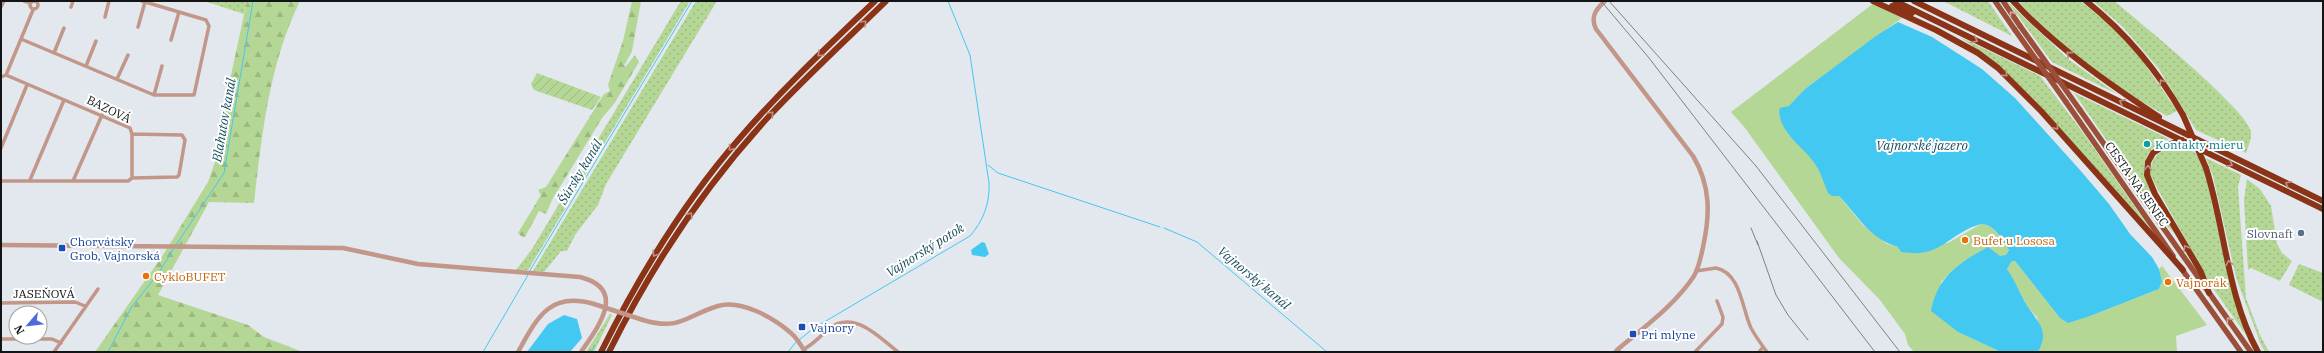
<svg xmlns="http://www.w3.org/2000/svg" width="2324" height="353" viewBox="0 0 2324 353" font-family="'IBM Plex Serif',serif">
  <defs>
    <pattern id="grass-dots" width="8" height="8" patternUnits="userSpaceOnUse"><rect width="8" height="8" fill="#b5d795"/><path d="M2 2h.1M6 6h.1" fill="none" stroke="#9bb880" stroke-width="1.8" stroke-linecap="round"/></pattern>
    <pattern id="forest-firs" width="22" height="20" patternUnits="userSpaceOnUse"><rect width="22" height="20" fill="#b5d795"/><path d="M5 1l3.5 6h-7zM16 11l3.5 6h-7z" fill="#9bb880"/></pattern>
    <pattern id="garden-furrows" width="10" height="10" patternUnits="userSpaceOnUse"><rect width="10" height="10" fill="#b5d795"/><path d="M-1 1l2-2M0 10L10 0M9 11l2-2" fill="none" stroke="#9bb880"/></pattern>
  </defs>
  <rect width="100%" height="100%" fill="#e2e8ed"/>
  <!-- grass -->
  <path fill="url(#grass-dots)" d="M 204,1 L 247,1 L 244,14 Z
    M 681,1 L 690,1 L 539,252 L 528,270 L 516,270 L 532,249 Z
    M 696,1 L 717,1 L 606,184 L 598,205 L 575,235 L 567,251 L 561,251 L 544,272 L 533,271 Z
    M 1943,1 L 1988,1 L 2012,36 Z
    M 2007,1 L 2068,59 L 2117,94 L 2052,62 Z
    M 2018,1 L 2080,1 L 2109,24 L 2140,57 L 2177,111 L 2167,116 C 2111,87 2061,47 2018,1 Z
    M 2093,1 L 2114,1 C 2137,20 2248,110 2251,132 C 2252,138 2248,147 2246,153 L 2196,130 L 2159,69 L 2123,27 Z
    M 1960,37 L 2040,76 L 2084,134 L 2153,233 L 2034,99 L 1998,65 Z
    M 2074,93 L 2169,139 C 2119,158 2158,203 2175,234 L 2165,224 Z
    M 2171,147 L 2184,147 L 2196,153 L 2205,172 L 2231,289 L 2246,335 L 2210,284 L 2150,175 C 2151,160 2156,152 2171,147 Z
    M 2206,158 L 2241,175 L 2238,187 L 2246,298 L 2260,335 L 2269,352 L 2265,352 L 2261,345 L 2236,277 L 2213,176 Z
    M 2247,179 L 2260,189 L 2271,206 L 2277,244 L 2282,253 L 2292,261 L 2280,281 L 2251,268 L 2248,270 L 2244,200 Z
    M 2299,264 L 2323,273 L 2323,302 L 2289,285 Z
    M 610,314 L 612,315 L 594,352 L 586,352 Z"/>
  <!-- forest -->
  <path fill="url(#forest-firs)" d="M 247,1 L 300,1 C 269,64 262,134 254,203 L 209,202 L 158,295 L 248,325 L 264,337 L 303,352 L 95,352 L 163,255 L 208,182 L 215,162 L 223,112 Z
    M 632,1 L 641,1 L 632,51 L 624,66 L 626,66 L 635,55 L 639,62 L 614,104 L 602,118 L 552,200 L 546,214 L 539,211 L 525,237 L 521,236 L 518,233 L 541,195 L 538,190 L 546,187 L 604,94 L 610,91 L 608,85 L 623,41 Z"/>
  <!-- park -->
  <path fill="#b5d795" d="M 1874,3 L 1902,18 L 1805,89 L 1780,117 L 1788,134 L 1807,153 L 1817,166 L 1832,196 L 1839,196 L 1862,224 L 1887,244 L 1898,247 L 1948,243 L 1981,224 C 1995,224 2002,240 2009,250 L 2006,255 L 1948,275 L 1941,282 L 1958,332 L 2001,352 L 1914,352 L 1908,345 L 1905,334 L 1880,300 L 1839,258 L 1745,128 L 1731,112 Z
    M 2012,261 L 2015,261 L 2060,318 L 2090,316 L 2159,289 L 2162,281 L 2159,269 L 2162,266 L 2207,325 L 2176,336 L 2177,352 L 2038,352 L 2042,343 L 2037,317 L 2029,309 L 2007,269 Z"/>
  <!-- garden -->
  <path fill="url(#garden-furrows)" d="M 537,73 L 601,97 L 592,110 L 534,90 L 531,84 Z"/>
  <!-- water -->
  <path fill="#43c8f1" d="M 1898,22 L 1932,37 L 1982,69 L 2015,98 L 2080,170 L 2109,204 L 2130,234 L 2152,257 L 2159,269 L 2162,281 L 2159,289 L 2090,316 L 2068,323 L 2060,318 L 2015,261 L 2012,261 L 2007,269 C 2016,282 2022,299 2030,310 C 2040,324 2049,333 2038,352 L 2001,352 L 1958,332 L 1931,311 C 1937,277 1960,262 1988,247 L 2000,256 L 2006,255 L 2009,250 C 2002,240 1995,224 1981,224 C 1948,233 1942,259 1901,252 L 1898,247 C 1870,239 1858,216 1839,196 L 1832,196 L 1828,193 C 1824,184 1821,172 1815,164 C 1803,146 1782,136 1779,112 L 1780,108 L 1789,106 L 1805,89 L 1876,36 Z
    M 982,242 L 985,243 L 989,254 L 985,257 L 972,255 L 971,250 Z
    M 564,315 L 577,319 L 582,338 L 570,352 L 527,352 L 548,324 Z"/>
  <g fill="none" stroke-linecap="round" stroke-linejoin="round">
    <!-- stream -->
    <path stroke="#43c8f1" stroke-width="1" d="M 988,165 L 998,173 L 1160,227
      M 1164,228 L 1197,242 L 1327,352
      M 176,245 L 224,173 L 253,1
      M 529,272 L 692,1
      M 799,340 L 814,328 L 970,236 C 983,221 990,204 989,183 L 970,55 L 948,1
      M 108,352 L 131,308 L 160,271 L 174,248
      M 483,352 L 528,275
      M 591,352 L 595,345
      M 788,352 L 796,342"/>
    <!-- minor -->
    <path stroke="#c29688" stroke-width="3.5" d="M30 5a4 4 0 1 1 8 0a4 4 0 1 1-8 0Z
      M 24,1 L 31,3
      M 1,7 L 4,1
      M 71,7 L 73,1
      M 105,17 L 109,1
      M 138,27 L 145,2
      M 21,39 L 154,95 L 194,95 L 209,26 L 206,20 L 142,1
      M 171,40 L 179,12
      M 54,53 L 64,28
      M 86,66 L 96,41
      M 6,75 L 33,10
      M 1,77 L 6,75 L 130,128 L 132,134 L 132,178 L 128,181 L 1,181
      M 117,79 L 128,55
      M 154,95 L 162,66
      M 132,134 L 182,135 L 185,140 L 179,175 L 177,177 L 132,178
      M 1,148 L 27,85
      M 30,180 L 64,100
      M 73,181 L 102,115
      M 1696,271 L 1716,268 C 1741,273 1742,309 1751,328 C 1756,337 1761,344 1767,352
      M 1,303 L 75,302 L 85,306
      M 1,339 L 52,339 L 61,343
      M 804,349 C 814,344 821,335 830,328 C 854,309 881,339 898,352
      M 54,352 L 98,289
      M 1615,352 L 1617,350 L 1620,352
      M 1695,352 L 1722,324 L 1723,317 L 1717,301
      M 1759,352 L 1763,347"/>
    <!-- tertiary -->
    <path stroke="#c29688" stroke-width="4.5" d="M 1605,1 C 1596,9 1590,17 1596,29 L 1693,156 C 1711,186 1710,215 1703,247 C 1701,257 1699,267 1694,276 C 1675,305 1643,328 1617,350
      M 1,245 L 343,248 L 418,264 L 580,277 C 628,289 598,327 581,352
      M 643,320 C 680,331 685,316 718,306 C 741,299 774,318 791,333 C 797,338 801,345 805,352
      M 518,352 C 537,318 549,291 594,304"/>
    <!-- primary -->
    <path stroke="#9b4f38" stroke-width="5.5" d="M 1995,1 L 2015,30
      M 2003,1 L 2020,26
      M 2066,102 L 2173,256
      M 2080,110 L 2251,352
      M 2181,268 L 2241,352"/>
    <!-- motorway -->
    <path stroke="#8b3317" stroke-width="6" d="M 1873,1 L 1936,30 L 1978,53 L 1998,68 L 2041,111 L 2183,270
      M 1895,1 L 2323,209
      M 1914,1 L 2323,201
      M 2013,1 C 2056,47 2106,82 2159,117
      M 2086,1 C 2126,33 2158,71 2183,115
      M 1892,6 L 1912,13
      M 2182,140 L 2162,147 L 2153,153 L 2148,162 L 2147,175 L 2155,194 L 2201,272 L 2209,293
      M 2206,168 C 2225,228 2227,296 2258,352
      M 601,352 C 639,276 683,203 739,139 C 781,90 828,46 875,1
      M 609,352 C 652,265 706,184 772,113 C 809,74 848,38 886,1"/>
    <!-- rail -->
    <path stroke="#7d8184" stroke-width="1" d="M 1601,1 L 1649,58 L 1875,352
      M 1609,1 L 1756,166 L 1900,352
      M 1751,228 L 1758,245
      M 1757,241 L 1776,295 L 1788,315 L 1808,340"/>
    <!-- tertiary-bridge -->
    <path stroke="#c29688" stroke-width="4.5" d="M 594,304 L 643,320"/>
    <!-- primary-bridge -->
    <path stroke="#9b4f38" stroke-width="5.5" d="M 2020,26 L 2080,110
      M 2015,30 L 2066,102"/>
    <!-- motorway-bridge -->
    <path stroke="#8b3317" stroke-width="6" d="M 2183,115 L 2206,168"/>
  </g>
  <!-- one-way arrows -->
  <defs><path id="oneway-chevron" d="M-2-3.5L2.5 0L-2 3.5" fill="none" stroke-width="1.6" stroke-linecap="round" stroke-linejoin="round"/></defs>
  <g stroke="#cda79c">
    <use href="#oneway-chevron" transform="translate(2012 14) rotate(-125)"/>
    <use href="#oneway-chevron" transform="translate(2229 320) rotate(-125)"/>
  </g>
  <g stroke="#bf8f7f">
    <use href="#oneway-chevron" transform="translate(864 23) rotate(-44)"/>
    <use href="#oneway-chevron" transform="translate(1975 40) rotate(26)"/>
    <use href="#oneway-chevron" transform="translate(820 54) rotate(136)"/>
    <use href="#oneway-chevron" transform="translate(2069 54) rotate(-140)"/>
    <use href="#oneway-chevron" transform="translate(2005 74) rotate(42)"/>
    <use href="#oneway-chevron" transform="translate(2162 82) rotate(-124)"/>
    <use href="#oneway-chevron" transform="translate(2122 102) rotate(-154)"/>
    <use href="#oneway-chevron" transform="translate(771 114) rotate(-47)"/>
    <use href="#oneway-chevron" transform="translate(2056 127) rotate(49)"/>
    <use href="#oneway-chevron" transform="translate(731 148) rotate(129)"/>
    <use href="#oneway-chevron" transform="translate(2230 164) rotate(26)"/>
    <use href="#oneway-chevron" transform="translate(2148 168) rotate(-86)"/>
    <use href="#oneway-chevron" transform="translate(2288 184) rotate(-154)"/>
    <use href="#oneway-chevron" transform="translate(690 215) rotate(-54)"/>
    <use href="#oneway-chevron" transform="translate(2186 248) rotate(-121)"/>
    <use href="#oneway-chevron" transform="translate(655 254) rotate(123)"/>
    <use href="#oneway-chevron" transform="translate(2229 263) rotate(-102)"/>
  </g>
  <!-- markers -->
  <circle fill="#0f9aa8" stroke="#fff" stroke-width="1.5" cx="2147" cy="144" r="4"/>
  <circle fill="#5c6f8a" stroke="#fff" stroke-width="1.5" cx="2301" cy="233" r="4"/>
  <g fill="#e8710a" stroke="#fff" stroke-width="1.5">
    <circle cx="1965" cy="240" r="4"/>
    <circle cx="146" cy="276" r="4"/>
    <circle cx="2168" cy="282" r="4"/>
  </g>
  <g fill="#1a4fb4" stroke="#fff" stroke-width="1.5">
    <rect x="58" y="244" width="8" height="8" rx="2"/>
    <rect x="798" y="323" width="8" height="8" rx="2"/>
    <rect x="1629" y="330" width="8" height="8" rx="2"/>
  </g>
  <g text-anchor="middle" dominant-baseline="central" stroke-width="4" stroke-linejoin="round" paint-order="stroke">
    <!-- street labels -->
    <g font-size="12" fill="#121416" stroke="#fff">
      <text transform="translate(109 109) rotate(26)">BAZOVÁ</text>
      <text transform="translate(2137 184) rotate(55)">CESTA NA SENEC</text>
      <text x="44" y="293">JASEŇOVÁ</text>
    </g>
    <!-- culture labels -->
    <g font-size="12" fill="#0d838f" stroke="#fff" text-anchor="start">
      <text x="2155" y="144">Kontakty mieru</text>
    </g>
    <!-- service labels -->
    <g font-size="12" fill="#4e5e75" stroke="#fff" text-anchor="end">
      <text x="2293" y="233">Slovnaft</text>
    </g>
    <!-- food labels -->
    <g font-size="12" fill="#c56008" stroke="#fff" text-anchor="start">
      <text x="1973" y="240">Bufet u Lososa</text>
      <text x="154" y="276">CykloBUFET</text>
      <text x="2176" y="282">Vajnorák</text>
    </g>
    <!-- transit labels -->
    <g font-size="12" fill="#164399" stroke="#fff" text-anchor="start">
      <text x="70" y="241">Chorvátsky<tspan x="70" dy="14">Grob, Vajnorská</tspan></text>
      <text x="810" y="327">Vajnory</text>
      <text x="1641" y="334">Pri mlyne</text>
    </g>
    <!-- water labels -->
    <g font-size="13" font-style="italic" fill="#174d5e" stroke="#fff">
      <text transform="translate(224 120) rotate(-80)">Blahutov kanál</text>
      <text x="1922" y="145">Vajnorské jazero</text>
      <text transform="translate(580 172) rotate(-59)">Šúrsky kanál</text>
      <text transform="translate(925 250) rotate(-32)">Vajnorský potok</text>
      <text transform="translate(1254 278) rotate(40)">Vajnorský kanál</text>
    </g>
  </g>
  <!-- border -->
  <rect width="2324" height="353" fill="none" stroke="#121416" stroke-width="4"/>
  <!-- north arrow -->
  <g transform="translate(28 325) rotate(242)"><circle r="19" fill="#ffffff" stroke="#a0a1a2"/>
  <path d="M0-3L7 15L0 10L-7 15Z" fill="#4c6ade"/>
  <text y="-6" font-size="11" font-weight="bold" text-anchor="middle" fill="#121416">N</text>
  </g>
</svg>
